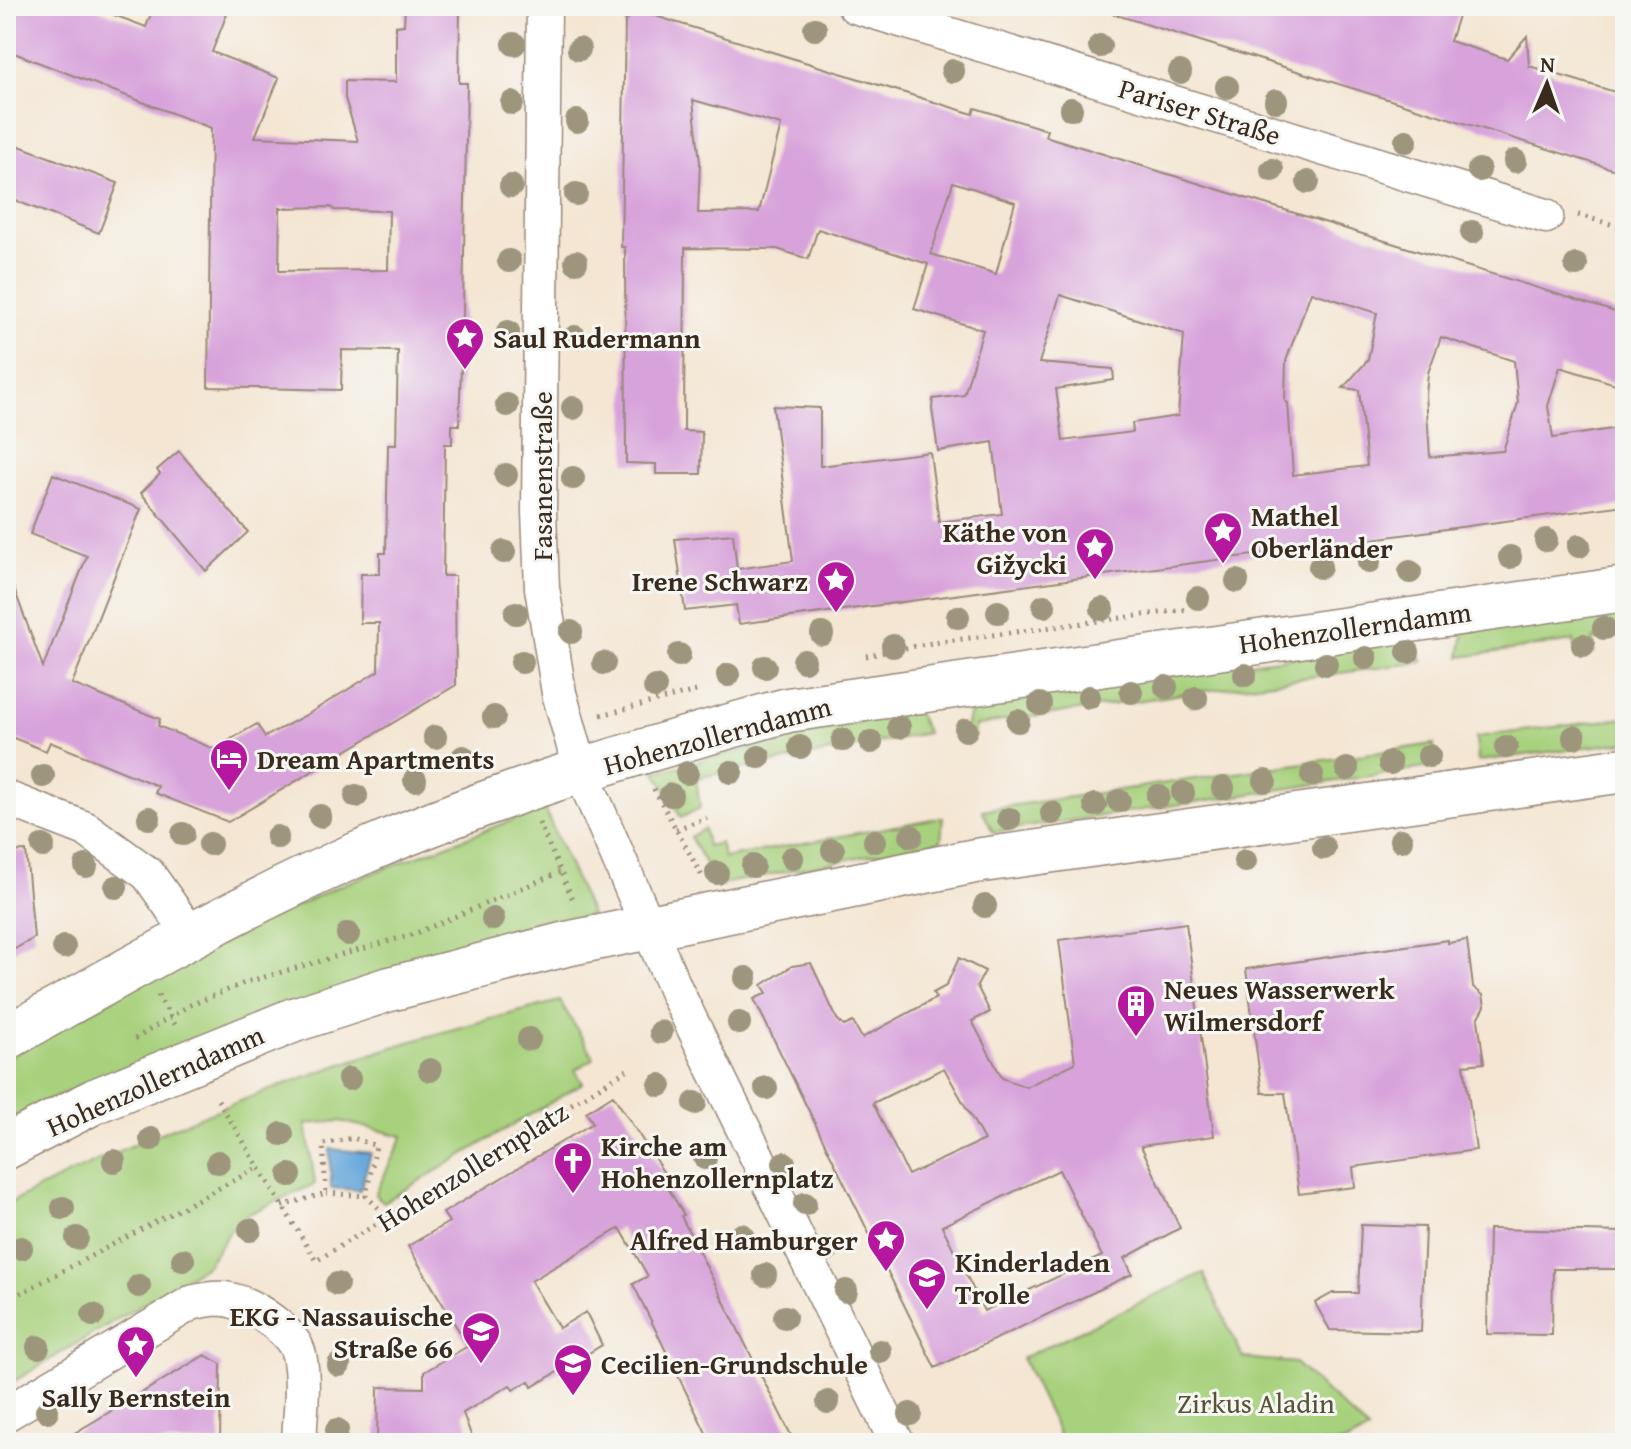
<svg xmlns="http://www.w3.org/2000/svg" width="1631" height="1449" viewBox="0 0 1631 1449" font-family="'Gentium Book Plus',serif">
  <rect width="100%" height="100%" fill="#f6f6f2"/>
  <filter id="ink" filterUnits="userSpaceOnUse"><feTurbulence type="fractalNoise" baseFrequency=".0125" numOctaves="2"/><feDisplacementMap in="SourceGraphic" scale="16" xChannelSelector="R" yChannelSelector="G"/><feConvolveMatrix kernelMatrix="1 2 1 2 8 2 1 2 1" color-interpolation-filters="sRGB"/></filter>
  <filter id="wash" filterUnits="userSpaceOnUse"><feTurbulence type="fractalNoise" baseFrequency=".006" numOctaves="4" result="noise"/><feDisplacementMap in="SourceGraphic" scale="32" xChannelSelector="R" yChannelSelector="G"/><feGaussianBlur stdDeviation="1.8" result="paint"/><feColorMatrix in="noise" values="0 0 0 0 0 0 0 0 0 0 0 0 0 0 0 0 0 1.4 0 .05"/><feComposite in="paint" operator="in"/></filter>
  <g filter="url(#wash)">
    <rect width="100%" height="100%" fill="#f4e6d3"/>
    <!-- green -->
    <path fill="#a8d17d" stroke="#727e4e" stroke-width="2" d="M 1625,612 L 1625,635 L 1593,639 L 1594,653 L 1576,656 L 1574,641 L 1460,657 L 1464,632 Z
      M 1414,640 L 1423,662 L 1204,691 L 1206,702 L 1191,706 L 1188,693 L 1026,718 L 1027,728 L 1012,732 L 1008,720 L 975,726 L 975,736 L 964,738 L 972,702 Z
      M 917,712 L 927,733 L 696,778 L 700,808 L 681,818 L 656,772 L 846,724 Z
      M 1625,718 L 1625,742 L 1478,761 L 1476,737 Z
      M 1434,744 L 1432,767 L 993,832 L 982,810 Z
      M 544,808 L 591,915 L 428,957 L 85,1084 L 6,1121 L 6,1059 L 149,978 L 336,887 Z
      M 943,817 L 941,841 L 717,885 L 690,837 L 704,829 L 707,846 L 720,843 L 724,858 Z
      M 560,1001 L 594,1058 L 575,1070 L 583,1083 L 384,1202 L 375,1195 L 403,1136 L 340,1121 L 306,1124 L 315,1184 L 246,1215 L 232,1228 L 207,1265 L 6,1386 L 6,1205 C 125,1144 250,1094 378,1052 C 437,1032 499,1017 560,1001 Z
      M 1203,1273 L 1243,1358 L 1295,1363 L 1369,1431 L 1344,1443 L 1063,1443 L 1022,1358 Z"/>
    <!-- water -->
    <path fill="#69a9dc" stroke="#526a7d" stroke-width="2" d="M 330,1149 L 371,1153 L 360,1190 L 331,1188 Z"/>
    <g id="blocks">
      <!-- building -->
      <path fill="#d8a3db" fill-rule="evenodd" d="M 6,6 L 90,6 L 146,27 L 154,6 L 230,6 L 212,52 L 279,78 L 255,137 L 358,141 L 345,98 L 345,81 L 396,82 L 396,26 L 404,25 L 405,6 L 460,6 L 459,83 L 467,83 L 463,310 L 459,425 L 452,425 L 452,444 L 445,444 L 443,576 L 455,576 L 456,685 L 228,822 L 155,793 L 158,786 L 50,742 L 46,751 L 6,735 L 6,576 L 9,575 L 43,667 L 87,556 L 30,534 L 53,474 L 141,509 L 72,684 L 160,719 L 158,726 L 214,749 L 257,724 L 265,737 L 308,714 L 378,671 L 379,623 L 360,623 L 361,574 L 380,574 L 380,553 L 386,553 L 388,444 L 396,444 L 398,351 L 342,350 L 341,390 L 208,387 L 211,128 L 6,50 ZM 331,207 L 334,210 L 389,211 L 388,270 L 279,271 L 280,208 Z
        M 1108,6 L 1461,6 L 1450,41 L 1507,59 L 1527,36 L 1529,66 L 1625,95 L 1625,173 L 1107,12 Z
        M 639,11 L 973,114 L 975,108 L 988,112 L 1047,130 L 1045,136 L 1625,315 L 1625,387 L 1560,367 L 1548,406 L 1553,438 L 1625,427 L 1625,505 L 739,624 L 736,605 L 685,611 L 675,539 L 733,534 L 737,569 L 793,561 L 773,406 L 820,408 L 820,466 L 930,452 L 939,522 L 1002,514 L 993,442 L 938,451 L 932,409 L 933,399 L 964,395 L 983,330 L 914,309 L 928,264 L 818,229 L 808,259 L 777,249 L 685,248 L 684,431 L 702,432 L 701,474 L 656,474 L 656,464 L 626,463 L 625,247 L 621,247 L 625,21 ZM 693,100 L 781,125 L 759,212 L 698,213 L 700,162 ZM 953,182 L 1015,202 L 996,274 L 931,254 ZM 1311,292 L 1377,313 L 1368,360 L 1343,388 L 1359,390 L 1367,466 L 1293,475 L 1288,403 L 1285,401 L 1286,361 ZM 1060,295 L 1184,334 L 1178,416 L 1132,423 L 1133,432 L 1063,441 L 1056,389 L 1114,380 L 1113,369 L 1039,363 ZM 1441,337 L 1514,361 L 1518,403 L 1503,451 L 1430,457 L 1426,395 L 1428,373 Z
        M 6,141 L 118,183 L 99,233 L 6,197 Z
        M 179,451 L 248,532 L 206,571 L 141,493 L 160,474 L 157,470 Z
        M 26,851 L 34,938 L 6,954 L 6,852 Z
        M 1186,923 L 1214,1136 L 1141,1146 L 1180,1228 L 1125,1258 L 1132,1274 L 935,1368 L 754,999 L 767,993 L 762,985 L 792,966 L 811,963 L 837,1019 L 844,1026 L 853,1022 L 862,1038 L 936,998 L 933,993 L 946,986 L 959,958 L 985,971 L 977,986 L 990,1012 L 972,1021 L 1002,1078 L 1026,1087 L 1075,1063 L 1059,940 ZM 944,1068 L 984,1140 L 908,1175 L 873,1103 ZM 1059,1170 L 1102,1256 L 984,1311 L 942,1226 Z
        M 1448,940 L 1448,943 L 1467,940 L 1473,987 L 1483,995 L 1485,1006 L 1478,1019 L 1484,1063 L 1464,1065 L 1476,1150 L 1353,1167 L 1355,1187 L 1299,1194 L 1285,1093 L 1262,1093 L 1246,969 Z
        M 613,1095 L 666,1176 L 662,1178 L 684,1215 L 681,1216 L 795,1443 L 711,1443 L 633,1284 L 648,1276 L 620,1228 L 531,1281 L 559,1328 L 586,1312 L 602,1345 L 532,1387 L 529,1381 L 513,1390 L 510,1385 L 463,1413 L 474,1443 L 377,1443 L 378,1387 L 424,1388 L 424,1372 L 468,1346 L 408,1246 L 449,1222 L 443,1213 L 593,1123 L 586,1112 Z
        M 1361,1225 L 1425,1227 L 1421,1332 L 1330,1330 L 1315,1303 L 1333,1293 L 1358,1293 Z
        M 1489,1229 L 1625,1232 L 1625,1266 L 1616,1265 L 1616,1269 L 1553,1269 L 1552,1335 L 1487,1334 Z
        M 205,1355 L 221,1364 L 220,1443 L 58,1443 Z"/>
    </g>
  </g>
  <g filter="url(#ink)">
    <use href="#blocks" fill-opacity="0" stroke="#988878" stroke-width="2"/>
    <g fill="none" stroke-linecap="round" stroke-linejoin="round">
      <!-- minor casing -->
      <g stroke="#988878" stroke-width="37">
        <path id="minor" d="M 544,6 L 539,512 L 542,588 L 559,693 L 581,771 L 676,991 L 897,1443
          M 855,6 L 1546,216
          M 6,798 L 86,829 L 148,874 L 191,935
          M 6,1414 L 191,1303 C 204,1300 220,1296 234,1301 C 256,1307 294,1332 299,1355 C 305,1382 300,1415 299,1443"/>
      </g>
      <!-- secondary casing -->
      <g stroke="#988878" stroke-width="47">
        <path id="secondary" d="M 6,1038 C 121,974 235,908 356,855 C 495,794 641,750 788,710 L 1625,589
          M 6,1147 L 95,1101 L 294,1020 L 386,990 L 566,944 L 975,861 L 1625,770"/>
      </g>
      <!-- path -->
      <path stroke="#988878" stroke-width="5" stroke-dasharray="2 6" stroke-linecap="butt" d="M 1578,215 L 1625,228
        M 866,656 L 925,644 L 1189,609
        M 601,715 L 700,690
        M 654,789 L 703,878
        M 539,823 L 574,902
        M 676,829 L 707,818
        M 158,995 L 177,1028
        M 135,1039 L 188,1006 L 247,982 L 414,934 L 560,872
        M 218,1100 L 316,1261 L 627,1070
        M 326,1193 L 366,1196
        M 282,1206 L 326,1193 L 323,1144 L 353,1138 L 376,1146 L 366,1196 L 389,1218
        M 6,1301 L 259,1167"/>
      <!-- minor -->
      <use href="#minor" stroke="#fff" stroke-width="34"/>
      <!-- secondary -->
      <use href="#secondary" stroke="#fff" stroke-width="44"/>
    </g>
    <!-- trees -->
    <g fill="#9d967d">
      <circle cx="815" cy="29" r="12"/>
      <circle cx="514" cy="44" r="12"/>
      <circle cx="1100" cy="46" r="12"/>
      <circle cx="579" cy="49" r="12"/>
      <circle cx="953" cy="71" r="12"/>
      <circle cx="1180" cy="72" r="12"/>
      <circle cx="1227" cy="87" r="12"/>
      <circle cx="1276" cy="101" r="12"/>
      <circle cx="512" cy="103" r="12"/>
      <circle cx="1071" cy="109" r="12"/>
      <circle cx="577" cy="121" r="12"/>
      <circle cx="1406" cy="141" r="12"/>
      <circle cx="1515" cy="161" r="12"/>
      <circle cx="1272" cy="170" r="12"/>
      <circle cx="1479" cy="170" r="12"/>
      <circle cx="1308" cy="182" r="12"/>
      <circle cx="511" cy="186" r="12"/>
      <circle cx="576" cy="194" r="12"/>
      <circle cx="1472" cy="232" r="12"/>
      <circle cx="509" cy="261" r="12"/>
      <circle cx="576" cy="262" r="12"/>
      <circle cx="1576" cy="265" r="12"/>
      <circle cx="508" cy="332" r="12"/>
      <circle cx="575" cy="337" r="12"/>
      <circle cx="507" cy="405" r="12"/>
      <circle cx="573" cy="408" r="12"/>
      <circle cx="506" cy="475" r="12"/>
      <circle cx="573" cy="478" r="12"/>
      <circle cx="1546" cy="540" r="12"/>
      <circle cx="1579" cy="546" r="12"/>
      <circle cx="504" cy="552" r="12"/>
      <circle cx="1510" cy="557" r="12"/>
      <circle cx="1369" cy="562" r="12"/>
      <circle cx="1320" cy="567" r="12"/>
      <circle cx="1410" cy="572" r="12"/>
      <circle cx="1237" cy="581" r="12"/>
      <circle cx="1198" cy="598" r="12"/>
      <circle cx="1044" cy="606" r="12"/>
      <circle cx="1102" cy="609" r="12"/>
      <circle cx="998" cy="612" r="12"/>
      <circle cx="516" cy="613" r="12"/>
      <circle cx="958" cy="617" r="12"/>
      <circle cx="1604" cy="628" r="12"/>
      <circle cx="571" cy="632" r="12"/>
      <circle cx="822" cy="634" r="12"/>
      <circle cx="1583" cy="645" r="12"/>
      <circle cx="893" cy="646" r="12"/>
      <circle cx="1408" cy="652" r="12"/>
      <circle cx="679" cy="655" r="12"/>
      <circle cx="1366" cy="658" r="12"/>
      <circle cx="804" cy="661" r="12"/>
      <circle cx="522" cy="662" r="12"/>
      <circle cx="604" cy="663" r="12"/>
      <circle cx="1326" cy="664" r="12"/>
      <circle cx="765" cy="667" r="12"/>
      <circle cx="728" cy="675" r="12"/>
      <circle cx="1245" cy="675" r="12"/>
      <circle cx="655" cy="687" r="12"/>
      <circle cx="1166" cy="687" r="12"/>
      <circle cx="1131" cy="692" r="12"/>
      <circle cx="1089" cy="697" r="12"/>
      <circle cx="1196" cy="698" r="12"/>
      <circle cx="1040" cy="704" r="12"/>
      <circle cx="494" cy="717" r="12"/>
      <circle cx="1018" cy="721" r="12"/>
      <circle cx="899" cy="727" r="12"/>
      <circle cx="966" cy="730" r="12"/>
      <circle cx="435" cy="737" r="12"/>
      <circle cx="1574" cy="737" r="12"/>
      <circle cx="843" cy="740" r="12"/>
      <circle cx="871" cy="742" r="12"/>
      <circle cx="800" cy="747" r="12"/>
      <circle cx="1506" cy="747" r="12"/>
      <circle cx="1429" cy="756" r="12"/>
      <circle cx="463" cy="757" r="12"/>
      <circle cx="759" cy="757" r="12"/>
      <circle cx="1390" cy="763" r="12"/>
      <circle cx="1347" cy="769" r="12"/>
      <circle cx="731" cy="772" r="12"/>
      <circle cx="687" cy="773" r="12"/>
      <circle cx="1312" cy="775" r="12"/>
      <circle cx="43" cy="776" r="12"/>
      <circle cx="415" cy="780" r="12"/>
      <circle cx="1265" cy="781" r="12"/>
      <circle cx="1223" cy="788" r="12"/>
      <circle cx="1183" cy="793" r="12"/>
      <circle cx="671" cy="795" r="12"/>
      <circle cx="356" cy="796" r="12"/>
      <circle cx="1158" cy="796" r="12"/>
      <circle cx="1119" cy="801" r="12"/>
      <circle cx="1095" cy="805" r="12"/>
      <circle cx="1052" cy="813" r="12"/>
      <circle cx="320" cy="816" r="12"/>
      <circle cx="149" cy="818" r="12"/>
      <circle cx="1009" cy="819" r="12"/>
      <circle cx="183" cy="834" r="12"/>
      <circle cx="911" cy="836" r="12"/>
      <circle cx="277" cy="837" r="12"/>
      <circle cx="1401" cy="840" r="12"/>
      <circle cx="875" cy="841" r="12"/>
      <circle cx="210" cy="844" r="12"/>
      <circle cx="43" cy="846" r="12"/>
      <circle cx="1324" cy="848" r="12"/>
      <circle cx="833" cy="850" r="12"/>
      <circle cx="792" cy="858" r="12"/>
      <circle cx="1245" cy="861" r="12"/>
      <circle cx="86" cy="866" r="12"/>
      <circle cx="753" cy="866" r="12"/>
      <circle cx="717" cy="873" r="12"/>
      <circle cx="116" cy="887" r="12"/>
      <circle cx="985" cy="906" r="12"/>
      <circle cx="493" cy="919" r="12"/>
      <circle cx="348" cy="934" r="12"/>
      <circle cx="64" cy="947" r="12"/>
      <circle cx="746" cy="978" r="12"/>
      <circle cx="739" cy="1023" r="12"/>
      <circle cx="661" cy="1032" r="12"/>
      <circle cx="529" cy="1039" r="12"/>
      <circle cx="430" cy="1070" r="12"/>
      <circle cx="349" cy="1079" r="12"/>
      <circle cx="660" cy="1085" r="12"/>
      <circle cx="766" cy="1088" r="12"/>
      <circle cx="695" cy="1103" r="12"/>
      <circle cx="282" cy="1134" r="12"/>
      <circle cx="151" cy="1139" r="12"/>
      <circle cx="705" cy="1158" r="12"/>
      <circle cx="114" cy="1161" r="12"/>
      <circle cx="218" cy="1162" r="12"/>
      <circle cx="784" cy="1163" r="12"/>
      <circle cx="290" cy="1175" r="12"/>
      <circle cx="805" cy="1204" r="12"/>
      <circle cx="63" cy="1208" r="12"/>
      <circle cx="250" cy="1230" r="12"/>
      <circle cx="742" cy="1235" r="12"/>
      <circle cx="77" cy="1238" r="12"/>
      <circle cx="21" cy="1248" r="12"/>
      <circle cx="828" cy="1249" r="12"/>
      <circle cx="183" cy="1260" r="12"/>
      <circle cx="765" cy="1275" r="12"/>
      <circle cx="337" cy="1284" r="12"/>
      <circle cx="139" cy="1286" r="12"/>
      <circle cx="846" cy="1291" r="12"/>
      <circle cx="93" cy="1315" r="12"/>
      <circle cx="785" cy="1317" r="12"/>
      <circle cx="38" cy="1347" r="12"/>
      <circle cx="880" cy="1351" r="12"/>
      <circle cx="339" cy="1365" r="12"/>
      <circle cx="828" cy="1402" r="12"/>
      <circle cx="47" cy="1411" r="12"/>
      <circle cx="910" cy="1414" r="12"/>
      <circle cx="337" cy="1430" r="12"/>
    </g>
  </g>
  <!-- icons -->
  <defs>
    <g id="sight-pin" transform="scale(2)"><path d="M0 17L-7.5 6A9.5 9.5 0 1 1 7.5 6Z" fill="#b5179e" stroke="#f6f6f2"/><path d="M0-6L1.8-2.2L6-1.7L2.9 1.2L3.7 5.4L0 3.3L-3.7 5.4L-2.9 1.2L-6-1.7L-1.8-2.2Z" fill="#fff"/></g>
    <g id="hotel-pin" transform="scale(2)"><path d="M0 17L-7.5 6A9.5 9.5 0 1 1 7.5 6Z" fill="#b5179e" stroke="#f6f6f2"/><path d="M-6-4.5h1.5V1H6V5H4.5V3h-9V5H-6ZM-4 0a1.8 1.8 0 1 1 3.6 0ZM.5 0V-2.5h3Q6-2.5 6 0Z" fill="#fff"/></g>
    <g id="building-pin" transform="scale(2)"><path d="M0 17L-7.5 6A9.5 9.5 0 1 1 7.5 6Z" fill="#b5179e" stroke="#f6f6f2"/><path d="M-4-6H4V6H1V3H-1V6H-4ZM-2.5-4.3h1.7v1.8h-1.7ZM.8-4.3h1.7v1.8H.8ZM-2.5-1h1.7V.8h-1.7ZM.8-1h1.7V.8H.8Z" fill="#fff"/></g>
    <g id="church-pin" transform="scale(2)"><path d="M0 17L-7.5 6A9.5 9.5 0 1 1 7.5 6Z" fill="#b5179e" stroke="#f6f6f2"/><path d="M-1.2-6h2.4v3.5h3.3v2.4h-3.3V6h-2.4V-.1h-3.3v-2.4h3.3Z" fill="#fff"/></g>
    <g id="school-pin" transform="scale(2)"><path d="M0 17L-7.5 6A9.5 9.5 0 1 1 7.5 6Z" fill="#b5179e" stroke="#f6f6f2"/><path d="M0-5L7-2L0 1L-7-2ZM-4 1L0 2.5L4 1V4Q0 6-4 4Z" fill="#fff"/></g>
  </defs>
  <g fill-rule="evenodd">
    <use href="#sight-pin" x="465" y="337"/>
    <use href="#sight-pin" x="1223" y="531"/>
    <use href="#sight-pin" x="1095" y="547"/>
    <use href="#sight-pin" x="836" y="580"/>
    <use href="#hotel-pin" x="229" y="758"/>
    <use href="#building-pin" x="1136" y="1004"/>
    <use href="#church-pin" x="573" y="1161"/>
    <use href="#sight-pin" x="886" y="1239"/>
    <use href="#school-pin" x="927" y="1277"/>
    <use href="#school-pin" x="481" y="1331"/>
    <use href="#sight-pin" x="136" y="1345"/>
    <use href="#school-pin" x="573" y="1363"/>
  </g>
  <g text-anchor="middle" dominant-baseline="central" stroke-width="6" stroke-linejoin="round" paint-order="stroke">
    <!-- street labels -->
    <g font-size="28" fill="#3b2a1e" stroke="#f6f6f2">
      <text transform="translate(1200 111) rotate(17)">Pariser Straße</text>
      <text transform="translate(541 476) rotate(-90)">Fasanenstraße</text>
      <text transform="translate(1355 627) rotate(-8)">Hohenzollerndamm</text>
      <text transform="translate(717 735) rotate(-15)">Hohenzollerndamm</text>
      <text transform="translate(155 1080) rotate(-24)">Hohenzollerndamm</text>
      <text transform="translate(472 1166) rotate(-32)">Hohenzollernplatz</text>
    </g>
    <!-- poi labels -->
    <g font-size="28" font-weight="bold" fill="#3b2a1e" stroke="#f6f6f2" text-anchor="start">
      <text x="493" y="337">Saul Rudermann</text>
      <text x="1251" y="515">Mathel<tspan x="1251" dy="32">Oberländer</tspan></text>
      <text x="1067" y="531" text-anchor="end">Käthe von<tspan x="1067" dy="32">Gižycki</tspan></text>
      <text x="808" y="580" text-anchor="end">Irene Schwarz</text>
      <text x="257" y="758">Dream Apartments</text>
      <text x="1164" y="988">Neues Wasserwerk<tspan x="1164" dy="32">Wilmersdorf</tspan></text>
      <text x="601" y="1145">Kirche am<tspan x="601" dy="32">Hohenzollernplatz</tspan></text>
      <text x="858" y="1239" text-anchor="end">Alfred Hamburger</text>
      <text x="955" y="1261">Kinderladen<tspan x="955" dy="32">Trolle</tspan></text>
      <text x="453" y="1315" text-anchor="end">EKG - Nassauische<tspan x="453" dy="32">Straße 66</tspan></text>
      <text x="601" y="1363">Cecilien-Grundschule</text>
      <text x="136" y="1396" text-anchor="middle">Sally Bernstein</text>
    </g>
    <!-- park labels -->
    <g font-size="28" fill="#565436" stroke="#f6f6f2">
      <text x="1256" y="1402">Zirkus Aladin</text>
    </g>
  </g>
  <!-- margin -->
  <rect width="1631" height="1449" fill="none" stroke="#f6f6f2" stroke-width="32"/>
  <!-- north arrow -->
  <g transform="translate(1547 84) rotate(2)" stroke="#f6f6f2" stroke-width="6" paint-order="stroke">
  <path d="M0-6L14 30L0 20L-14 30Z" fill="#3b2a1e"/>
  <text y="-12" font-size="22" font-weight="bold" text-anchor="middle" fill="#3b2a1e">N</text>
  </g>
</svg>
